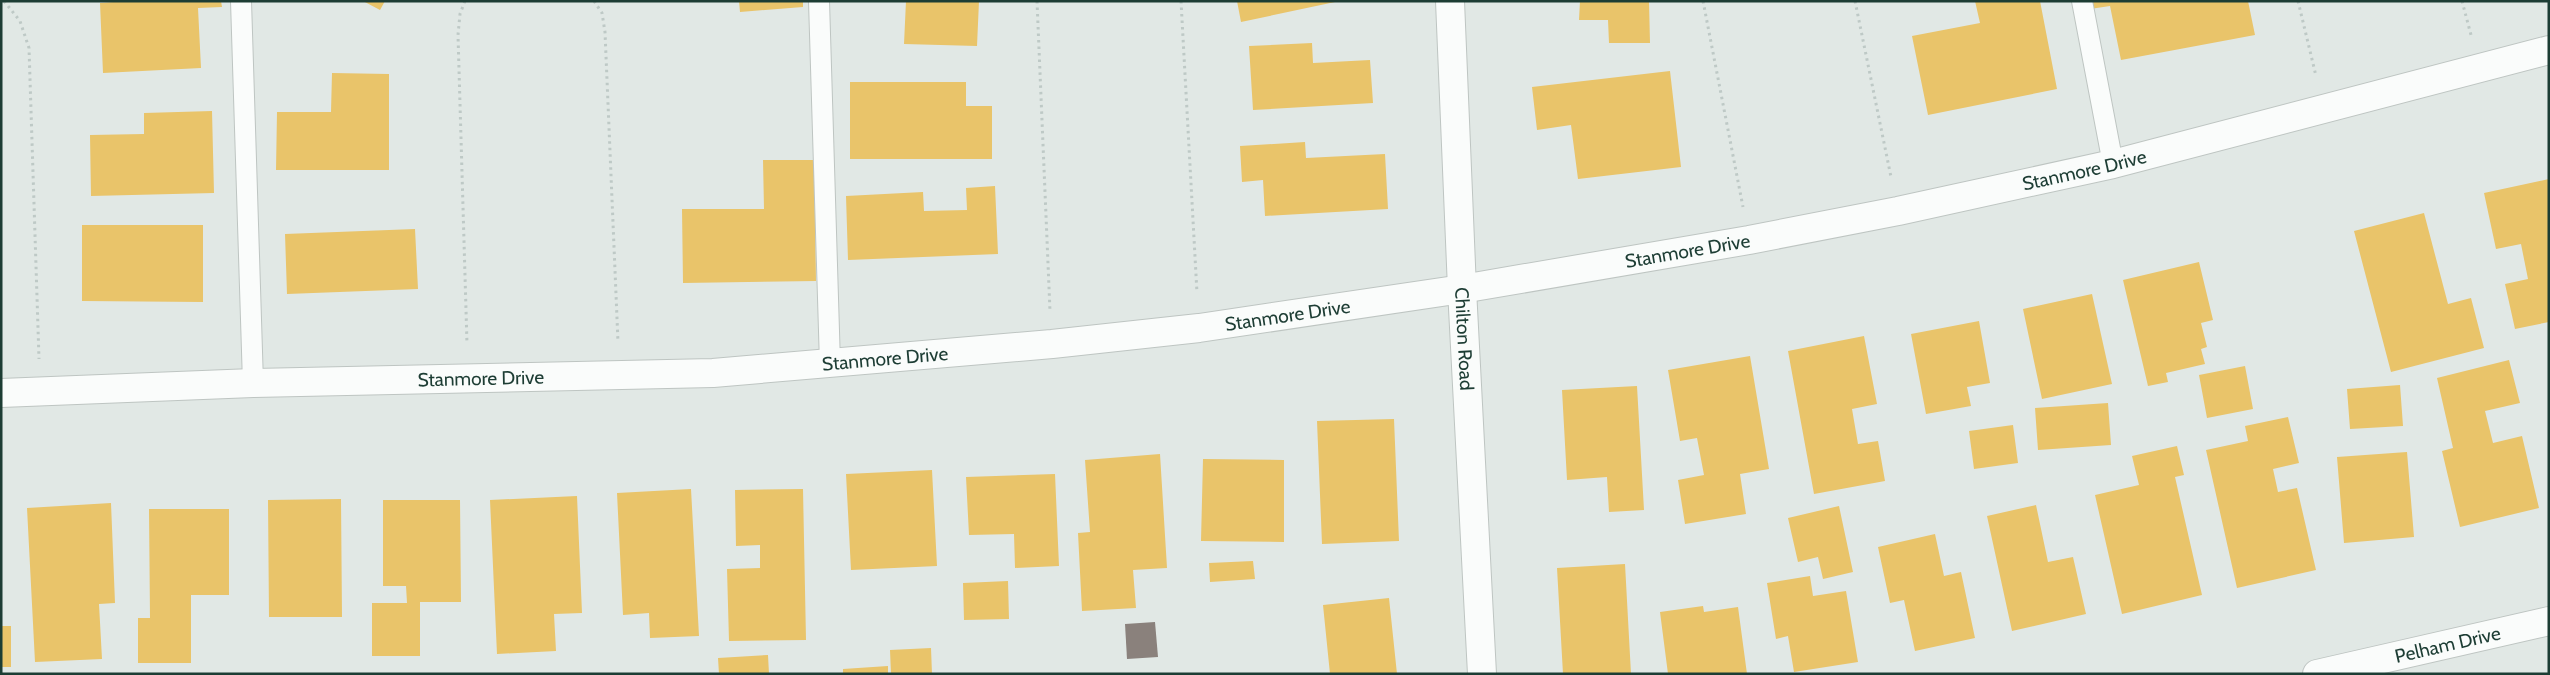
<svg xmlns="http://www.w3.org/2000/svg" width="2550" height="675" viewBox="0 0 2550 675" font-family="Cabin,sans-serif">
  <rect width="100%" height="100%" fill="#e1e8e5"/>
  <!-- homes -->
  <path fill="#e9c46a" d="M 126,1 L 221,1 L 222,7 L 198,8 L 201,68 L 103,73 L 100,3 Z
    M 363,1 L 385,1 L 380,10 Z
    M 739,1 L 803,1 L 803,7 L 740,12 Z
    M 906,1 L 979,1 L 977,46 L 904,44 Z
    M 1237,1 L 1335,1 L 1335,2 L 1241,22 Z
    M 1580,1 L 1649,1 L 1650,43 L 1609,43 L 1608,20 L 1579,20 Z
    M 1975,1 L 2040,1 L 2057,89 L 1928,115 L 1912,36 L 1980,23 Z
    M 2088,1 L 2248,1 L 2255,35 L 2121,60 L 2110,6 L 2090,9 Z
    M 1312,43 L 1313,63 L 1370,60 L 1373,103 L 1253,110 L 1249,46 Z
    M 1670,71 L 1681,167 L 1578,179 L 1571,125 L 1537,130 L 1532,87 Z
    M 332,73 L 389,74 L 389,170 L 276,170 L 277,112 L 331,112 Z
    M 850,82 L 966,82 L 966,106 L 992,106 L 992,159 L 850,159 Z
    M 212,111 L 214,193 L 91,196 L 90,135 L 144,134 L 144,113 Z
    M 1305,142 L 1306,158 L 1385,154 L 1388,209 L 1265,216 L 1263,180 L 1242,182 L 1240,146 Z
    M 763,160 L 814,160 L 816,281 L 683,283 L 682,209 L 764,209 Z
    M 2549,179 L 2549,322 L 2515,329 L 2505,284 L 2528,279 L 2521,244 L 2496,249 L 2484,193 Z
    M 995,186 L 998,254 L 848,260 L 846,196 L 923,192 L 924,211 L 967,210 L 966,188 Z
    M 2424,213 L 2448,304 L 2471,298 L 2484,348 L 2391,372 L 2354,231 Z
    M 82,225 L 203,225 L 203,302 L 82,301 Z
    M 415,229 L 418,289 L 287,294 L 285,234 Z
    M 2199,262 L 2213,320 L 2201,323 L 2207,347 L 2201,349 L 2205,364 L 2166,373 L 2168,382 L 2148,386 L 2123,280 Z
    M 2092,294 L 2112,384 L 2042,399 L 2023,309 Z
    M 1979,321 L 1990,383 L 1967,387 L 1971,406 L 1926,414 L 1911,334 Z
    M 1864,336 L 1877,404 L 1852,409 L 1858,444 L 1878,441 L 1885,481 L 1814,494 L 1788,351 Z
    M 1750,356 L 1769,469 L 1740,474 L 1746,514 L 1685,524 L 1678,480 L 1704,475 L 1697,438 L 1680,441 L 1668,370 Z
    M 2509,360 L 2520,403 L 2485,411 L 2493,443 L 2522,436 L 2539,508 L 2460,527 L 2442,451 L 2453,448 L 2437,378 Z
    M 2245,366 L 2253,409 L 2207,418 L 2199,375 Z
    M 2400,385 L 2403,426 L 2350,429 L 2347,389 Z
    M 1637,386 L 1644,510 L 1609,512 L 1607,477 L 1567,480 L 1562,390 Z
    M 2108,403 L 2111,445 L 2038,450 L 2035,408 Z
    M 2288,417 L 2299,463 L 2273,469 L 2278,492 L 2297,488 L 2316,570 L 2237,588 L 2206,450 L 2248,441 L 2245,426 Z
    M 1394,419 L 1399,541 L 1322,544 L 1317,421 Z
    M 2013,425 L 2018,463 L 1974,469 L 1969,431 Z
    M 2177,446 L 2184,475 L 2175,477 L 2202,595 L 2122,614 L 2095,495 L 2139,485 L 2132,456 Z
    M 2407,452 L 2414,537 L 2344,543 L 2337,457 Z
    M 1160,454 L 1167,568 L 1133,570 L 1136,608 L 1082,611 L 1078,533 L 1090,532 L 1085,460 Z
    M 1203,459 L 1284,460 L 1284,542 L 1201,541 Z
    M 932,470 L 937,566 L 851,570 L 846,474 Z
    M 1055,474 L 1059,566 L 1015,568 L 1014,534 L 969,535 L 966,477 Z
    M 691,489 L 699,636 L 650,638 L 649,613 L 623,615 L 617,493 Z
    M 803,489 L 806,640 L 729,641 L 727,569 L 760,568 L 760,545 L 736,546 L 735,490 Z
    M 577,496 L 582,613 L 554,614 L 556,651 L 497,654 L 490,500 Z
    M 341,499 L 342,617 L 269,617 L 268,500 Z
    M 383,500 L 460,500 L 461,602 L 420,602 L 420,656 L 372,656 L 372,603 L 407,603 L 406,586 L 383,586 Z
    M 111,503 L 115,603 L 99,604 L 102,659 L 35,662 L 27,508 Z
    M 2036,505 L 2048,562 L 2073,557 L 2086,614 L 2012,631 L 1987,516 Z
    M 1839,506 L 1853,572 L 1823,579 L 1818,557 L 1798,562 L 1788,518 Z
    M 149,509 L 229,509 L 229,595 L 191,595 L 191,663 L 138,663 L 138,618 L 150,618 Z
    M 1935,534 L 1944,576 L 1961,572 L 1975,638 L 1915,651 L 1904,600 L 1890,603 L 1878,547 Z
    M 1253,561 L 1255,579 L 1210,582 L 1209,563 Z
    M 1625,564 L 1631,674 L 1563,674 L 1557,568 Z
    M 1810,576 L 1813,596 L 1846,591 L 1858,662 L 1794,672 L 1788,636 L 1776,639 L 1767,583 Z
    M 1008,581 L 1009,619 L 964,620 L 963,583 Z
    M 1389,598 L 1397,674 L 1330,674 L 1323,605 Z
    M 1703,606 L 1704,612 L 1738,607 L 1747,674 L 1668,674 L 1660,612 Z
    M 1,626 L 11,626 L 11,667 L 1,667 Z
    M 931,648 L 932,674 L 891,674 L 890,650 Z
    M 768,655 L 769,674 L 719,674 L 718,658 Z
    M 888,666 L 888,674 L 843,674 L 843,669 Z"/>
  <!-- industry -->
  <path fill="#8a817c" d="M 1155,622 L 1158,657 L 1127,659 L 1125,624 Z"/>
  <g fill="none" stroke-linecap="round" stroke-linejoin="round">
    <!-- service casing -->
    <g stroke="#bec5c2" stroke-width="22">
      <path id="service" d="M 241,1 L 253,383
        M 819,1 L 830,364
        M 2082,1 L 2113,164"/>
    </g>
    <!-- minor casing -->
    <g stroke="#bec5c2" stroke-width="30">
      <g id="minor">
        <path id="s1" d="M 1450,1 L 1462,289 L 1482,674"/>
        <path id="s2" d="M 1,393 L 253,383 L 713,373 L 1052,344 L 1199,328 L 1462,289 L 1749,240 L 1898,211 L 2113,164 L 2549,50"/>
        <path id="s3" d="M 2317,674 L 2549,621"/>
      </g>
    </g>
    <!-- path -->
    <path stroke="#bec9c6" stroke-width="3" stroke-dasharray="2.5 4" stroke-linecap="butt" d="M 4,1 L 20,21 L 29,48 L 39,359
      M 465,1 L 460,14 L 458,35 L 467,344
      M 594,1 L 602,13 L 605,32 L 618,342
      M 1037,1 L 1050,311
      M 1181,1 L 1197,293
      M 1703,1 L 1743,207
      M 1855,1 L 1891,177
      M 2298,1 L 2316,76
      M 2462,1 L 2471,35"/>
    <!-- service -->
    <use href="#service" stroke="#fafcfb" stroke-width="20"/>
    <!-- minor -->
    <use href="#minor" stroke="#fafcfb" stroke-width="28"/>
  </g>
  <g text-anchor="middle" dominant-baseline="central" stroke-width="5" stroke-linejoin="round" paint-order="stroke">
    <!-- street labels -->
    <g font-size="19" fill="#1d3d34" stroke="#eef8f3">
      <text stroke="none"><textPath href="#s2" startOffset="2100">Stanmore Drive</textPath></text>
      <text stroke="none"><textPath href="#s2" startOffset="1695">Stanmore Drive</textPath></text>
      <text stroke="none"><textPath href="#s2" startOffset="1290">Stanmore Drive</textPath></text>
      <text stroke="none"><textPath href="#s1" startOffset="338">Chilton Road</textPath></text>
      <text stroke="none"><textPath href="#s2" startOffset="885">Stanmore Drive</textPath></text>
      <text stroke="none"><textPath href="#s2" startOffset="480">Stanmore Drive</textPath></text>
      <text stroke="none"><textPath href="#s3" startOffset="134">Pelham Drive</textPath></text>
    </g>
  </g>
  <!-- border -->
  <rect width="2550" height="675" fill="none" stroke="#1d3d34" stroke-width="5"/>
</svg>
